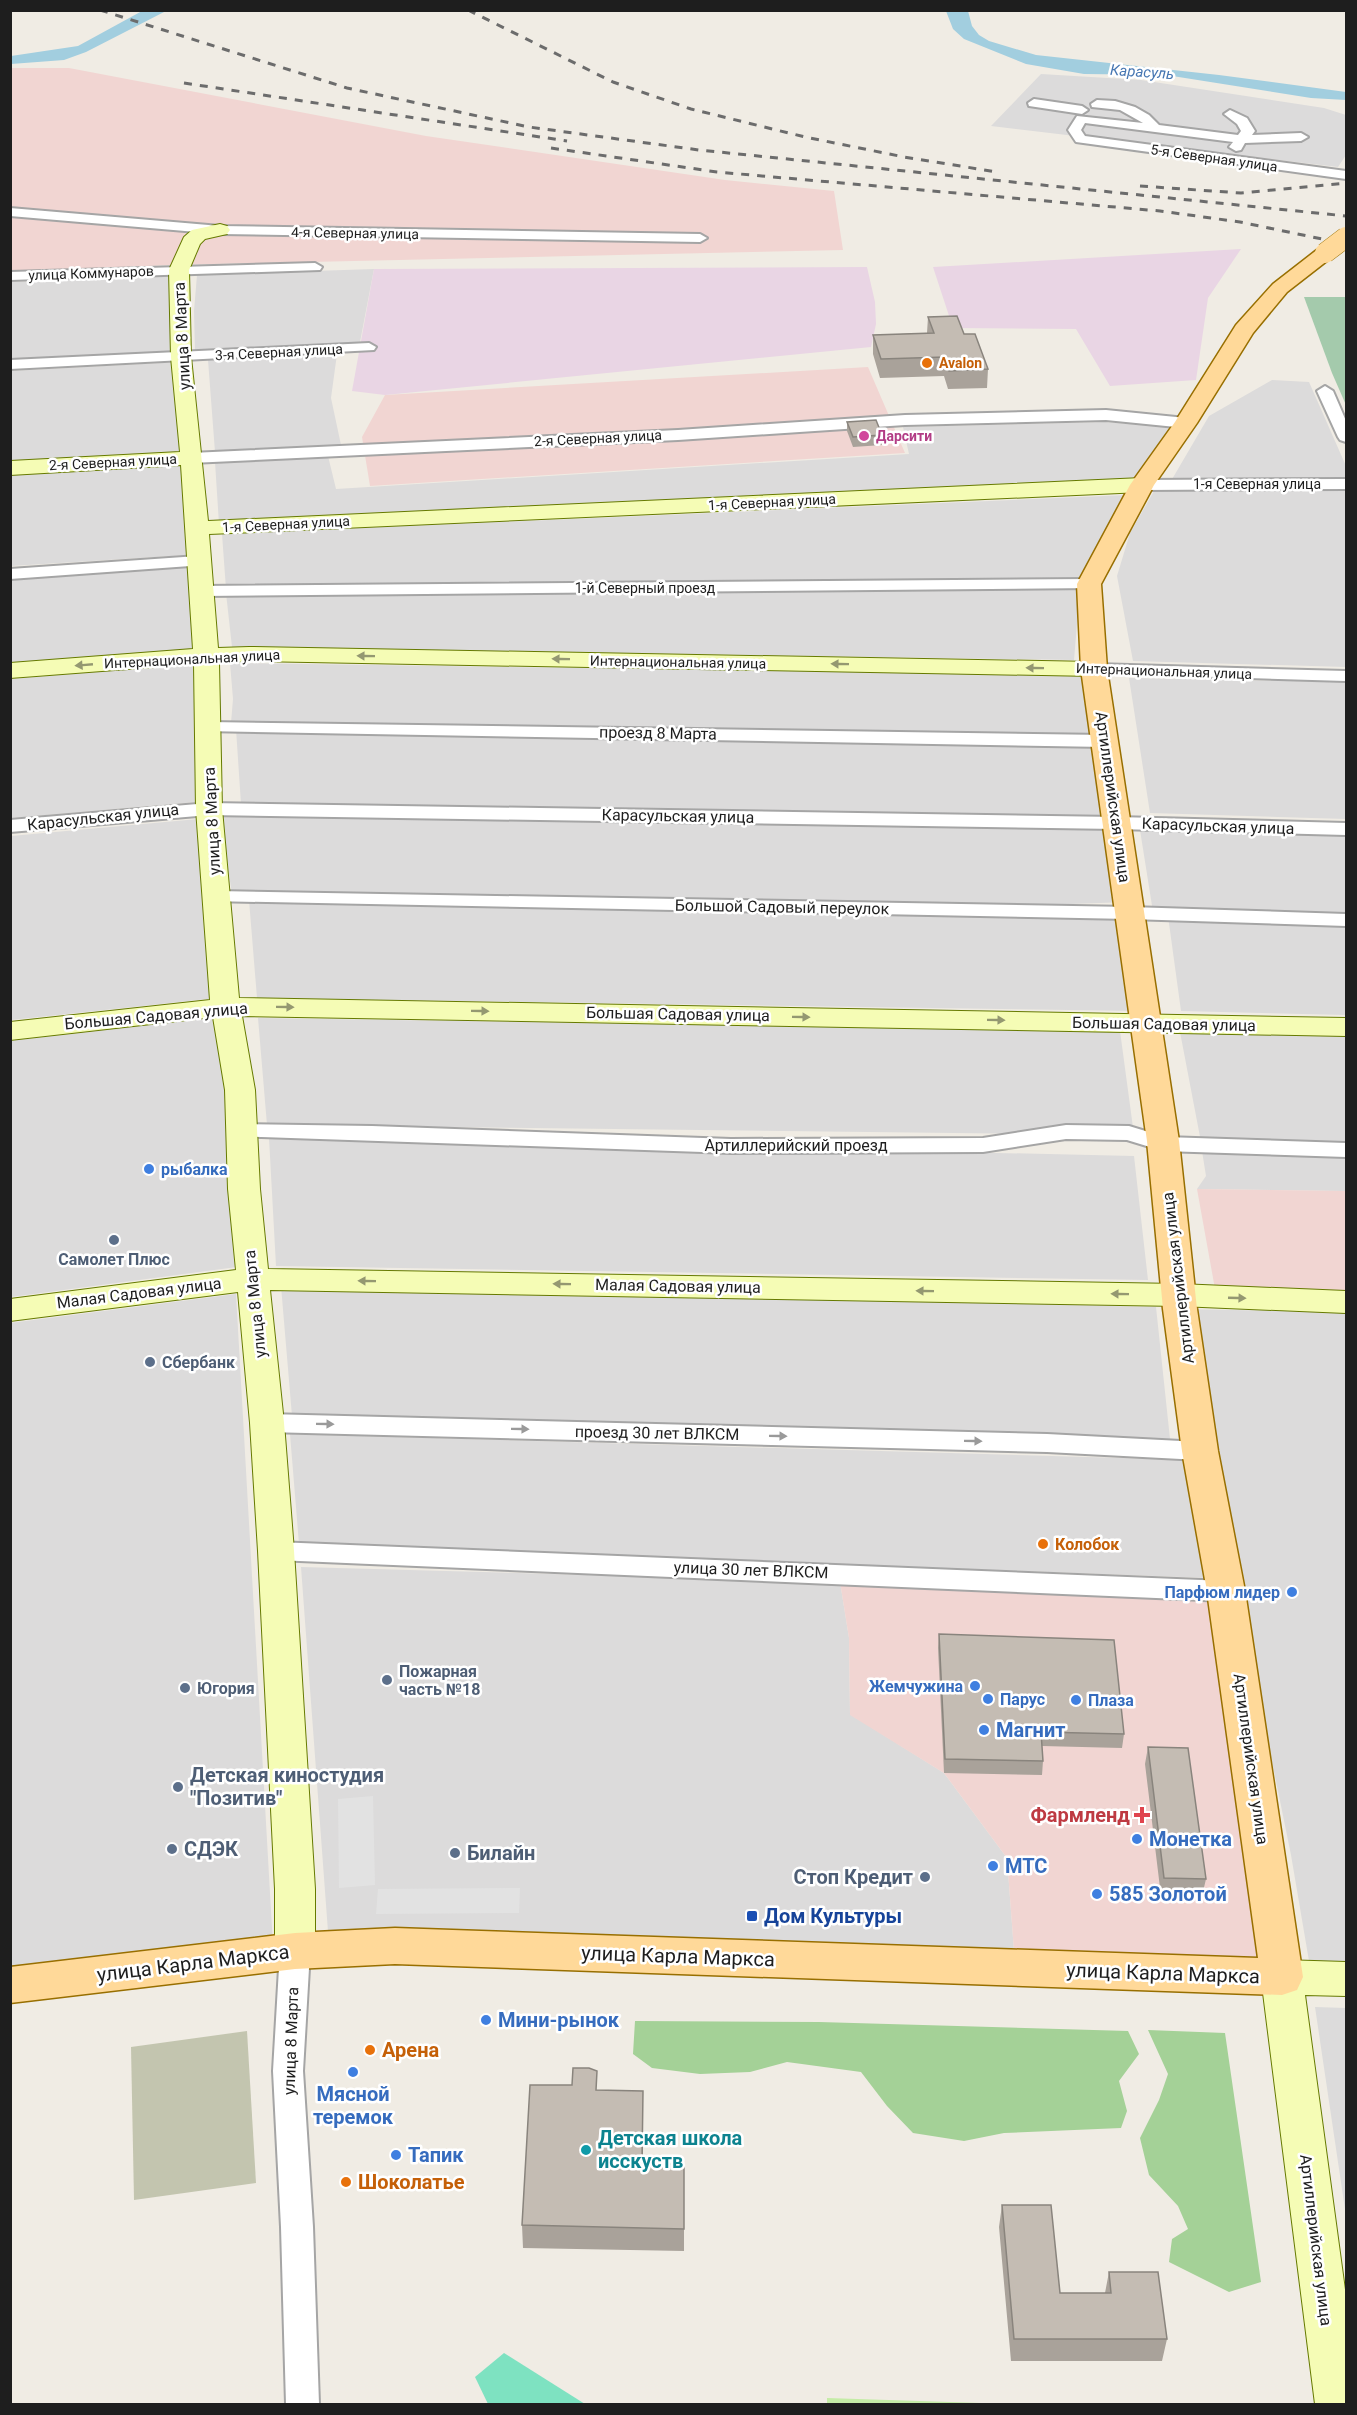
<svg xmlns="http://www.w3.org/2000/svg" width="1357" height="2415" viewBox="0 0 1357 2415" font-family="Roboto,sans-serif">
  <rect width="100%" height="100%" fill="#f0ece4"/>
  <!-- residential -->
  <path fill="#dcdbdb" d="M 1041,74 L 1141,80 L 1324,108 L 1346,115 L 1346,155 L 1338,167 L 991,126 Z
    M 374,269 L 360,342 L 195,352 L 194,311 L 197,275 Z
    M 175,276 L 178,352 L 11,360 L 11,282 Z
    M 337,354 L 331,398 L 341,445 L 215,452 L 208,360 Z
    M 180,362 L 185,454 L 11,464 L 11,371 Z
    M 1272,380 L 1309,382 L 1346,466 L 1346,479 L 1171,481 L 1209,416 Z
    M 1105,422 L 1170,427 L 1134,481 L 219,524 L 215,462 L 328,456 L 336,489 L 909,454 L 903,427 Z
    M 185,464 L 188,555 L 11,566 L 11,474 Z
    M 1154,491 L 1346,491 L 1346,667 L 1133,661 L 1117,576 L 1130,533 Z
    M 1128,495 L 1089,584 L 226,589 L 222,534 Z
    M 193,567 L 200,649 L 11,663 L 11,580 Z
    M 1080,587 L 1074,660 L 232,647 L 226,593 Z
    M 230,663 L 1085,675 L 1093,740 L 231,723 L 233,699 Z
    M 194,664 L 207,801 L 11,818 L 11,679 Z
    M 1129,678 L 1346,682 L 1346,819 L 1150,813 Z
    M 236,729 L 1094,746 L 1103,817 L 241,804 Z
    M 220,816 L 1118,830 L 1127,902 L 935,909 L 232,894 Z
    M 209,818 L 217,998 L 11,1020 L 11,836 Z
    M 1140,830 L 1346,835 L 1346,916 L 1153,912 Z
    M 249,900 L 1129,916 L 1140,1011 L 257,998 Z
    M 1168,916 L 1346,922 L 1346,1015 L 1181,1011 Z
    M 221,1017 L 237,1267 L 11,1297 L 10,1041 Z
    M 258,1018 L 1120,1031 L 1134,1135 L 267,1125 Z
    M 1180,1032 L 1346,1035 L 1346,1147 L 1201,1142 Z
    M 288,1137 L 1134,1156 L 1148,1280 L 276,1266 L 269,1138 Z
    M 1202,1151 L 1346,1154 L 1346,1191 L 1197,1189 L 1206,1176 Z
    M 281,1286 L 1156,1307 L 1170,1439 L 292,1416 Z
    M 236,1294 L 273,1946 L 11,1974 L 10,1323 Z
    M 1180,1309 L 1346,1312 L 1346,1962 L 1309,1961 L 1291,1855 Z
    M 290,1434 L 1194,1460 L 1208,1578 L 299,1544 Z
    M 301,1567 L 840,1582 L 849,1638 L 850,1714 L 944,1773 L 1007,1858 L 1014,1951 L 329,1945 Z
    M 1315,2007 L 1346,2008 L 1346,2216 Z"/>
  <!-- commercial -->
  <path fill="#f1d5d2" d="M 10,68 L 69,68 L 426,136 L 725,180 L 834,191 L 843,250 L 171,265 L 11,272 Z
    M 868,367 L 905,453 L 370,486 L 362,437 L 385,395 Z
    M 1197,1189 L 1346,1191 L 1346,1291 L 1215,1289 Z
    M 840,1582 L 1209,1598 L 1266,1961 L 1014,1951 L 1007,1858 L 944,1773 L 850,1715 L 849,1638 Z"/>
  <!-- industrial -->
  <path fill="#e9d5e4" d="M 1241,249 L 1208,298 L 1196,380 L 1110,386 L 1076,329 L 953,328 L 933,267 Z
    M 867,267 L 875,302 L 876,324 L 871,347 L 385,395 L 352,391 L 374,269 Z"/>
  <!-- construction -->
  <path fill="#c3c5af" d="M 247,2031 L 256,2183 L 134,2200 L 131,2047 Z"/>
  <!-- grass -->
  <path fill="#c5eca7" d="M 827,2398 L 1012,2404 L 827,2404 Z"/>
  <!-- forest -->
  <path fill="#a4d197" d="M 635,2021 L 819,2022 L 1128,2031 L 1139,2054 L 1119,2081 L 1127,2111 L 1121,2128 L 1004,2133 L 964,2141 L 913,2133 L 887,2106 L 861,2072 L 787,2062 L 750,2072 L 700,2074 L 652,2068 L 633,2054 Z
    M 1148,2030 L 1225,2033 L 1261,2282 L 1229,2292 L 1169,2262 L 1172,2239 L 1188,2229 L 1178,2206 L 1149,2175 L 1140,2138 L 1159,2100 L 1168,2074 Z"/>
  <!-- cemetery -->
  <path fill="#a4caac" d="M 1304,297 L 1346,297 L 1346,405 L 1332,373 Z"/>
  <!-- pitch -->
  <path fill="#7ee2c1" d="M 504,2353 L 585,2404 L 488,2404 L 475,2377 Z"/>
  <!-- parking -->
  <path fill="#e2e2e2" d="M 373,1796 L 375,1885 L 339,1888 L 338,1799 Z
    M 520,1888 L 519,1913 L 376,1914 L 378,1889 Z"/>
  <!-- water -->
  <path fill="#a2cedf" d="M 142,11 L 166,11 L 86,52 L 64,60 L 11,64 L 11,56 L 78,46 Z
    M 946,11 L 968,11 L 972,26 L 979,35 L 989,41 L 1036,55 L 1219,75 L 1346,92 L 1346,100 L 1311,98 L 1166,75 L 1084,74 L 1026,64 L 964,39 L 953,29 Z"/>
  <g fill="none" stroke-linecap="round" stroke-linejoin="round">
    <!-- street casing -->
    <g stroke="#a5a5a5" stroke-width="4">
      <path id="street" d="M 1034,99 L 1082,106 L 1088,110 L 1082,114 L 1029,106 L 1028,103 Z
        M 1097,100 L 1115,101 L 1135,107 L 1149,115 L 1159,125 L 1238,135 L 1241,131 L 1237,124 L 1224,114 L 1230,110 L 1247,118 L 1255,131 L 1252,135 L 1301,133 L 1308,137 L 1301,141 L 1245,143 L 1241,150 L 1236,151 L 1229,147 L 1233,142 L 1085,123 L 1081,130 L 1085,136 L 1346,171 L 1346,179 L 1076,142 L 1068,130 L 1077,116 L 1143,123 L 1120,110 L 1092,107 L 1091,104 Z
        M 10,208 L 220,226 L 700,234 L 707,238 L 700,242 L 220,234 L 10,216 Z
        M 315,263 L 322,267 L 320,270 L 10,280 L 10,272 Z
        M 369,343 L 376,347 L 374,350 L 10,369 L 10,360 Z
        M 1325,386 L 1333,391 L 1346,421 L 1346,442 L 1340,440 L 1338,437 L 1317,391 Z
        M 1106,410 L 1186,418 L 1194,423 L 1186,428 L 1106,420 L 905,425 L 678,440 L 191,463 L 183,458 L 191,453 L 678,430 L 905,415 Z
        M 1346,479 L 1346,489 L 1142,490 L 1134,485 L 1142,480 Z
        M 198,556 L 206,561 L 204,565 L 10,579 L 10,569 Z
        M 1089,579 L 1095,580 L 1097,584 L 1095,588 L 201,596 L 195,595 L 192,591 L 195,587 L 201,586 Z
        M 1094,664 L 1346,671 L 1346,681 L 1088,673 L 1085,669 L 1088,665 Z
        M 209,722 L 1106,735 L 1112,737 L 1115,741 L 1112,745 L 1106,747 L 203,731 L 200,727 L 203,723 Z
        M 209,803 L 1117,817 L 1346,823 L 1346,835 L 1117,829 L 209,815 L 10,832 L 10,820 Z
        M 217,891 L 1130,907 L 1346,914 L 1346,926 L 1130,919 L 210,901 L 207,897 L 210,893 Z
        M 243,1124 L 372,1126 L 731,1139 L 983,1138 L 1066,1125 L 1129,1126 L 1165,1137 L 1346,1143 L 1346,1157 L 1163,1151 L 1127,1140 L 1066,1139 L 983,1152 L 731,1153 L 235,1136 L 232,1131 L 235,1126 Z
        M 267,1414 L 1047,1434 L 1200,1442 L 1209,1445 L 1212,1451 L 1209,1457 L 1200,1460 L 1047,1452 L 267,1432 L 258,1429 L 255,1423 L 258,1417 Z
        M 276,1542 L 1226,1581 L 1235,1584 L 1239,1591 L 1235,1598 L 1226,1601 L 276,1560 L 267,1558 L 263,1551 L 267,1544 Z
        M 295,1939 L 305,1942 L 310,1951 L 303,2071 L 313,2227 L 319,2404 L 286,2404 L 281,2227 L 273,2071 L 280,1951 L 285,1942 Z"/>
    </g>
    <!-- secondary casing -->
    <g stroke="#667a00" stroke-width="2">
      <path id="secondary" d="M 220,224 L 227,226 L 230,230 L 227,234 L 205,239 L 200,244 L 189,270 L 191,357 L 208,521 L 1142,478 L 1150,480 L 1153,485 L 1150,490 L 1142,492 L 209,534 L 218,648 L 249,647 L 1094,662 L 1103,664 L 1106,669 L 1103,674 L 1094,676 L 249,661 L 219,663 L 222,809 L 239,998 L 1346,1018 L 1346,1036 L 242,1016 L 255,1090 L 260,1189 L 268,1269 L 1179,1284 L 1346,1291 L 1346,1313 L 1179,1306 L 270,1290 L 284,1423 L 294,1551 L 315,1889 L 315,1951 L 309,1963 L 295,1968 L 281,1963 L 275,1951 L 275,1889 L 258,1551 L 250,1423 L 238,1292 L 10,1321 L 10,1299 L 236,1270 L 228,1189 L 225,1090 L 213,1017 L 10,1040 L 10,1022 L 210,1000 L 196,809 L 194,664 L 10,678 L 10,663 L 193,649 L 181,465 L 10,475 L 10,461 L 180,452 L 171,357 L 169,270 L 184,237 L 192,230 Z
        M 1282,1960 L 1346,1962 L 1346,1996 L 1305,1995 L 1346,2297 L 1346,2404 L 1315,2404 L 1261,1977 L 1268,1965 Z"/>
    </g>
    <!-- primary casing -->
    <g stroke="#986f00" stroke-width="3">
      <path id="primary" d="M 1325,247 L 1332,249 L 1335,253 L 1332,257 L 1287,292 L 1253,333 L 1197,423 L 1154,485 L 1101,584 L 1107,669 L 1179,1141 L 1197,1309 L 1218,1451 L 1245,1591 L 1303,1977 L 1297,1990 L 1282,1995 L 395,1964 L 295,1969 L 10,2003 L 10,1967 L 295,1933 L 395,1928 L 1258,1958 L 1207,1591 L 1182,1451 L 1163,1309 L 1147,1141 L 1081,669 L 1077,584 L 1130,485 L 1175,422 L 1236,325 L 1273,284 L 1318,249 Z"/>
    </g>
    <!-- street -->
    <use href="#street" fill="#fff" fill-rule="evenodd"/>
    <!-- secondary -->
    <use href="#secondary" fill="#f5fcb5" fill-rule="evenodd"/>
    <!-- primary -->
    <use href="#primary" fill="#ffd999" fill-rule="evenodd"/>
    <!-- rail -->
    <path stroke="#6c6c6c" stroke-width="3" stroke-dasharray="8 8" stroke-linecap="butt" d="M 100,10 L 347,88 L 529,127 L 699,150 L 1346,216
      M 468,10 L 613,82 L 691,109 L 805,137 L 904,157 L 997,172
      M 184,83 L 567,141
      M 551,148 L 717,172 L 1160,211 L 1240,222 L 1346,244
      M 1140,186 L 1241,193 L 1346,183"/>
    <!-- primary-bridge casing -->
    <g stroke="#986f00" stroke-width="21" stroke-linecap="butt">
      <path id="primary-bridge" d="M 1325,253 L 1346,237"/>
    </g>
    <!-- primary-bridge -->
    <use href="#primary-bridge" stroke="#ffd999" stroke-width="20"/>
  </g>
  <!-- wall -->
  <path fill="#a9a29a" d="M 928,317 L 964,334 L 988,369 L 987,388 L 948,389 L 944,376 L 880,378 L 873,354 L 873,335 L 927,333 Z
    M 847,422 L 882,435 L 882,445 L 853,447 L 847,431 Z
    M 939,1634 L 1124,1734 L 1122,1748 L 1042,1746 L 1043,1761 L 1042,1775 L 944,1773 L 938,1648 Z
    M 1148,1747 L 1206,1879 L 1202,1896 L 1161,1896 L 1145,1764 Z
    M 597,2090 L 643,2114 L 643,2164 L 684,2164 L 684,2251 L 523,2248 L 522,2225 Z
    M 1002,2205 L 1060,2293 L 1105,2293 L 1109,2272 L 1167,2339 L 1162,2361 L 1011,2361 L 999,2227 Z"/>
  <!-- building -->
  <path fill="#c4bcb3" stroke="#89847d" stroke-width="1.5" d="M 957,316 L 964,334 L 975,334 L 988,369 L 949,371 L 945,357 L 881,359 L 873,335 L 934,333 L 928,317 Z
    M 876,420 L 882,435 L 853,437 L 847,422 Z
    M 939,1634 L 1114,1640 L 1124,1734 L 1041,1732 L 1043,1761 L 945,1759 Z
    M 1148,1747 L 1188,1748 L 1206,1879 L 1164,1878 Z
    M 573,2068 L 589,2068 L 597,2071 L 596,2090 L 643,2091 L 642,2164 L 684,2164 L 684,2229 L 522,2225 L 530,2085 L 572,2085 Z
    M 1002,2205 L 1051,2205 L 1060,2293 L 1111,2293 L 1109,2272 L 1158,2272 L 1167,2339 L 1014,2339 Z"/>
  <!-- one-way arrows -->
  <defs><path id="oneway-solid" d="M-6-.8H1V-3.2L6.5 0L1 3.2V.8H-6Z" transform="scale(1.5)"/></defs>
  <g fill="#949871">
    <use href="#oneway-solid" transform="translate(366 656) rotate(-179)"/>
    <use href="#oneway-solid" transform="translate(561 659) rotate(-179)"/>
    <use href="#oneway-solid" transform="translate(840 664) rotate(-179)"/>
    <use href="#oneway-solid" transform="translate(84 665) rotate(175)"/>
    <use href="#oneway-solid" transform="translate(1035 668) rotate(-179)"/>
    <use href="#oneway-solid" transform="translate(285 1007) rotate(1)"/>
    <use href="#oneway-solid" transform="translate(480 1011) rotate(1)"/>
    <use href="#oneway-solid" transform="translate(801 1017) rotate(1)"/>
    <use href="#oneway-solid" transform="translate(996 1020) rotate(1)"/>
    <use href="#oneway-solid" transform="translate(367 1281) rotate(-179)"/>
    <use href="#oneway-solid" transform="translate(562 1284) rotate(-179)"/>
    <use href="#oneway-solid" transform="translate(925 1291) rotate(-179)"/>
    <use href="#oneway-solid" transform="translate(1120 1294) rotate(-179)"/>
    <use href="#oneway-solid" transform="translate(1237 1298) rotate(2)"/>
  </g>
  <g fill="#9a9a9a">
    <use href="#oneway-solid" transform="translate(325 1424) rotate(1)"/>
    <use href="#oneway-solid" transform="translate(520 1429) rotate(1)"/>
    <use href="#oneway-solid" transform="translate(778 1436) rotate(1)"/>
    <use href="#oneway-solid" transform="translate(973 1441) rotate(1)"/>
  </g>
  <!-- markers -->
  <g fill="#e8710a" stroke="#fff" stroke-width="2">
    <circle cx="927" cy="363" r="6"/>
    <circle cx="1043" cy="1544" r="6"/>
    <circle cx="370" cy="2050" r="6"/>
    <circle cx="346" cy="2182" r="6"/>
  </g>
  <circle fill="#d1479c" stroke="#fff" stroke-width="2" cx="864" cy="436" r="6"/>
  <g fill="#3f7fe0" stroke="#fff" stroke-width="2">
    <circle cx="149" cy="1169" r="6"/>
    <circle cx="1292" cy="1592" r="6"/>
    <circle cx="975" cy="1686" r="6"/>
    <circle cx="988" cy="1699" r="6"/>
    <circle cx="1076" cy="1700" r="6"/>
    <circle cx="984" cy="1730" r="6"/>
    <circle cx="1137" cy="1839" r="6"/>
    <circle cx="993" cy="1866" r="6"/>
    <circle cx="1097" cy="1894" r="6"/>
    <circle cx="486" cy="2020" r="6"/>
    <circle cx="353" cy="2072" r="6"/>
    <circle cx="396" cy="2155" r="6"/>
  </g>
  <g fill="#5c6f8a" stroke="#fff" stroke-width="2">
    <circle cx="114" cy="1240" r="6"/>
    <circle cx="150" cy="1362" r="6"/>
    <circle cx="387" cy="1680" r="6"/>
    <circle cx="185" cy="1688" r="6"/>
    <circle cx="178" cy="1787" r="6"/>
    <circle cx="172" cy="1849" r="6"/>
    <circle cx="455" cy="1853" r="6"/>
    <circle cx="925" cy="1877" r="6"/>
  </g>
  <path fill="#e0444e" stroke="#fff" stroke-width="2" d="M1139 1806h6v6h6v6h-6v6h-6v-6h-6v-6h6z"/>
  <rect fill="#1a4fb4" stroke="#fff" stroke-width="2" x="746" y="1910" width="12" height="12" rx="3"/>
  <circle fill="#0f9aa8" stroke="#fff" stroke-width="2" cx="586" cy="2150" r="6"/>
  <g text-anchor="middle" dominant-baseline="central" stroke-width="5" stroke-linejoin="round" paint-order="stroke">
    <!-- far-street labels -->
    <g font-size="14" fill="#1e1e1e" stroke="#fff">
      <text transform="translate(1214 158) rotate(8)">5-я Северная улица</text>
      <text transform="translate(355 233) rotate(1)">4-я Северная улица</text>
      <text transform="translate(91 273) rotate(-2)">улица Коммунаров</text>
      <text transform="translate(279 352) rotate(-3)">3-я Северная улица</text>
      <text transform="translate(598 438) rotate(-3)">2-я Северная улица</text>
      <text transform="translate(113 462) rotate(-3)">2-я Северная улица</text>
      <text x="1257" y="484">1-я Северная улица</text>
      <text transform="translate(772 502) rotate(-3)">1-я Северная улица</text>
      <text transform="translate(286 524) rotate(-3)">1-я Северная улица</text>
      <text x="645" y="588">1-й Северный проезд</text>
      <text transform="translate(192 659) rotate(-3)">Интернациональная улица</text>
      <text transform="translate(678 662) rotate(1)">Интернациональная улица</text>
      <text transform="translate(1164 671) rotate(2)">Интернациональная улица</text>
    </g>
    <!-- far-food labels -->
    <g font-size="14" font-weight="bold" fill="#c56008" stroke="#fff" text-anchor="start">
      <text x="939" y="363">Avalon</text>
    </g>
    <!-- far-hotel labels -->
    <g font-size="14" font-weight="bold" fill="#b23c85" stroke="#fff" text-anchor="start">
      <text x="876" y="436">Дарсити</text>
    </g>
    <!-- far-water labels -->
    <g font-size="15" font-style="italic" fill="#4676b2" stroke="#fff">
      <text transform="translate(1142 72) rotate(4)">Карасуль</text>
    </g>
    <!-- street labels -->
    <g font-size="16" fill="#1e1e1e" stroke="#fff">
      <text transform="translate(182 336) rotate(-93)">улица 8 Марта</text>
      <text transform="translate(658 733) rotate(1)">проезд 8 Марта</text>
      <text transform="translate(1113 797) rotate(82)">Артиллерийская улица</text>
      <text transform="translate(678 816) rotate(1)">Карасульская улица</text>
      <text transform="translate(103 817) rotate(-6)">Карасульская улица</text>
      <text transform="translate(212 821) rotate(-93)">улица 8 Марта</text>
      <text transform="translate(1218 826) rotate(2)">Карасульская улица</text>
      <text transform="translate(782 907) rotate(1)">Большой Садовый переулок</text>
      <text transform="translate(678 1014) rotate(1)">Большая Садовая улица</text>
      <text transform="translate(156 1016) rotate(-5)">Большая Садовая улица</text>
      <text transform="translate(1164 1024) rotate(1)">Большая Садовая улица</text>
      <text x="796" y="1145">Артиллерийский проезд</text>
      <text transform="translate(1178 1278) rotate(-97)">Артиллерийская улица</text>
      <text transform="translate(678 1286) rotate(1)">Малая Садовая улица</text>
      <text transform="translate(139 1293) rotate(-7)">Малая Садовая улица</text>
      <text transform="translate(255 1304) rotate(-96)">улица 8 Марта</text>
      <text transform="translate(657 1433) rotate(1)">проезд 30 лет ВЛКСМ</text>
      <text transform="translate(751 1570) rotate(2)">улица 30 лет ВЛКСМ</text>
      <text transform="translate(1251 1759) rotate(82)">Артиллерийская улица</text>
      <text transform="translate(291 2041) rotate(-88)">улица 8 Марта</text>
      <text transform="translate(1316 2240) rotate(83)">Артиллерийская улица</text>
    </g>
    <!-- shop labels -->
    <g font-size="16" font-weight="bold" fill="#366cbe" stroke="#fff" text-anchor="start">
      <text x="161" y="1169">рыбалка</text>
      <text x="1280" y="1592" text-anchor="end">Парфюм лидер</text>
      <text x="963" y="1686" text-anchor="end">Жемчужина</text>
      <text x="1000" y="1699">Парус</text>
      <text x="1088" y="1700">Плаза</text>
    </g>
    <!-- service labels -->
    <g font-size="16" font-weight="bold" fill="#4e5e75" stroke="#fff" text-anchor="start">
      <text x="114" y="1259" text-anchor="middle">Самолет Плюс</text>
      <text x="162" y="1362">Сбербанк</text>
      <text x="399" y="1671">Пожарная<tspan x="399" dy="18">часть №18</tspan></text>
      <text x="197" y="1688">Югория</text>
    </g>
    <!-- food labels -->
    <g font-size="16" font-weight="bold" fill="#c56008" stroke="#fff" text-anchor="start">
      <text x="1055" y="1544">Колобок</text>
    </g>
    <!-- near-shop labels -->
    <g font-size="20" font-weight="bold" fill="#366cbe" stroke="#fff" text-anchor="start">
      <text x="996" y="1730">Магнит</text>
      <text x="1149" y="1839">Монетка</text>
      <text x="1005" y="1866">МТС</text>
      <text x="1109" y="1894">585 Золотой</text>
      <text x="498" y="2020">Мини-рынок</text>
      <text x="353" y="2094" text-anchor="middle">Мясной<tspan x="353" dy="23">теремок</tspan></text>
      <text x="408" y="2155">Тапик</text>
    </g>
    <!-- near-service labels -->
    <g font-size="20" font-weight="bold" fill="#4e5e75" stroke="#fff" text-anchor="start">
      <text x="190" y="1775">Детская киностудия<tspan x="190" dy="23">"Позитив"</tspan></text>
      <text x="184" y="1849">СДЭК</text>
      <text x="467" y="1853">Билайн</text>
      <text x="913" y="1877" text-anchor="end">Стоп Кредит</text>
    </g>
    <!-- near-health labels -->
    <g font-size="20" font-weight="bold" fill="#be3a42" stroke="#fff" text-anchor="end">
      <text x="1130" y="1815">Фармленд</text>
    </g>
    <!-- near-transit labels -->
    <g font-size="20" font-weight="bold" fill="#164399" stroke="#fff" text-anchor="start">
      <text x="764" y="1916">Дом Культуры</text>
    </g>
    <!-- near-street labels -->
    <g font-size="20" fill="#1e1e1e" stroke="#fff">
      <text transform="translate(678 1956) rotate(2)">улица Карла Маркса</text>
      <text transform="translate(193 1963) rotate(-7)">улица Карла Маркса</text>
      <text transform="translate(1163 1973) rotate(2)">улица Карла Маркса</text>
    </g>
    <!-- near-food labels -->
    <g font-size="20" font-weight="bold" fill="#c56008" stroke="#fff" text-anchor="start">
      <text x="382" y="2050">Арена</text>
      <text x="358" y="2182">Шоколатье</text>
    </g>
    <!-- near-culture labels -->
    <g font-size="20" font-weight="bold" fill="#0d838f" stroke="#fff" text-anchor="start">
      <text x="598" y="2138">Детская школа<tspan x="598" dy="23">исскуств</tspan></text>
    </g>
  </g>
  <!-- border -->
  <rect width="1357" height="2415" fill="none" stroke="#1e1e1e" stroke-width="24"/>
</svg>
